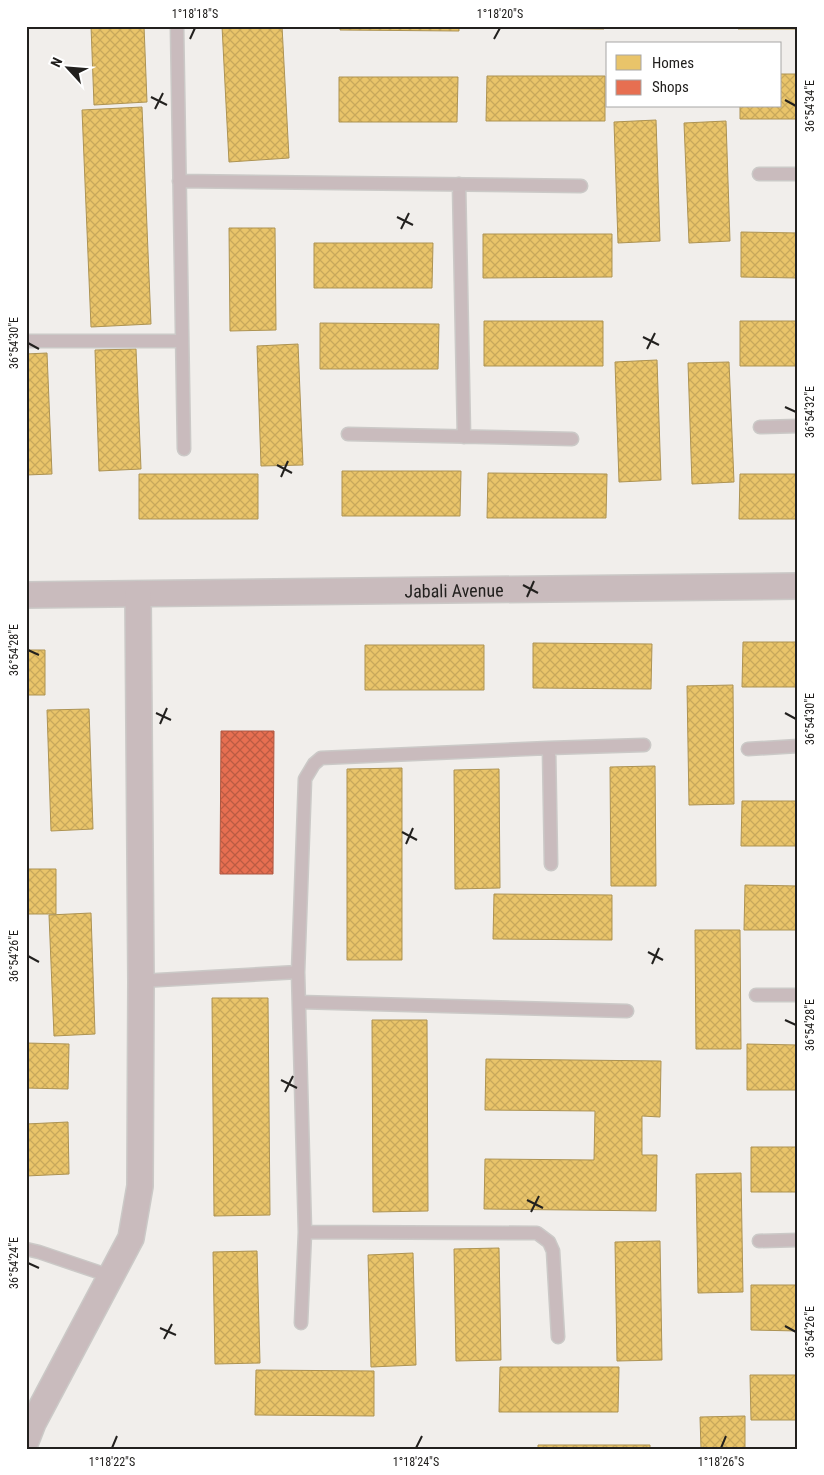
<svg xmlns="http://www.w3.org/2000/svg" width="824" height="1475" viewBox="0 0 824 1475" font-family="'Roboto Condensed',sans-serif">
  <defs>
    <pattern id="homes-cross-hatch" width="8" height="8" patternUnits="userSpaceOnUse" patternTransform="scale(1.25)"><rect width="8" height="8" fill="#e9c46a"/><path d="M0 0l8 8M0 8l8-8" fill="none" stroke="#c8a85b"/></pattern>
    <pattern id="shops-cross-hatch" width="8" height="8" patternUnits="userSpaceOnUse" patternTransform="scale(1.25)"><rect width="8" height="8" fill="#e76f51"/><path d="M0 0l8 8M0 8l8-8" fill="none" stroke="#bb5b43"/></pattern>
  </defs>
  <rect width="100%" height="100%" fill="#f1eeeb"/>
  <!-- homes -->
  <path fill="url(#homes-cross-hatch)" stroke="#ad9353" d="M 91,26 L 144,26 L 147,102 L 94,105 Z
    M 222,26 L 282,26 L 289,158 L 229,162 Z
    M 340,26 L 459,26 L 459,31 L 340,30 Z
    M 486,26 L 604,26 L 604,29 L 486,28 Z
    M 738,26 L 798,26 L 798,29 L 738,29 Z
    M 780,74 L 798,74 L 798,119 L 740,119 L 740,106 L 780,106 Z
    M 487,76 L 605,76 L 605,121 L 486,121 Z
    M 339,77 L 458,77 L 457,122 L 339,122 Z
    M 142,107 L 151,324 L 91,327 L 82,110 Z
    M 656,120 L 660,241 L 618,243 L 614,122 Z
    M 726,121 L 730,241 L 689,243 L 684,123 Z
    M 229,228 L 275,228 L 276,330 L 230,331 Z
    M 741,232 L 798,233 L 798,278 L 741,277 Z
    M 483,234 L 612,234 L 612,277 L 483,278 Z
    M 314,243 L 433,243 L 432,288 L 314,288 Z
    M 484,321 L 603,321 L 603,366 L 484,366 Z
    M 740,321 L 798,321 L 798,366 L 740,366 Z
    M 320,323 L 439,324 L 438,369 L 320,369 Z
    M 298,344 L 303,465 L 261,466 L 257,346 Z
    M 136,349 L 141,469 L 99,471 L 95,350 Z
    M 47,353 L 52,474 L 26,475 L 26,354 Z
    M 657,360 L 661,480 L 619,482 L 615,362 Z
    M 729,362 L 734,482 L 692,484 L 688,363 Z
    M 342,471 L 461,471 L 460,516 L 342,516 Z
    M 488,473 L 607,474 L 606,518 L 487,518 Z
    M 139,474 L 258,474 L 258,519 L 139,519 Z
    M 740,474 L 798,474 L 798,519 L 739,519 Z
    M 743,642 L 798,642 L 798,687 L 742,687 Z
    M 533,643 L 652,644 L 651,689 L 533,688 Z
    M 365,645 L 484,645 L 484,690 L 365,690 Z
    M 26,650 L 45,650 L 45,695 L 26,695 Z
    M 733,685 L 734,804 L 689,805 L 687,686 Z
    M 89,709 L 93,829 L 51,831 L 47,710 Z
    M 655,766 L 656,886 L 611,886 L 610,767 Z
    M 402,768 L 402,960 L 347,960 L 347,769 Z
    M 499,769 L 500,888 L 455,889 L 454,770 Z
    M 742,801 L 798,801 L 798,846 L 741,846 Z
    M 26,869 L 56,869 L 56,914 L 26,914 Z
    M 745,885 L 798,886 L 798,930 L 744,930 Z
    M 494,894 L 612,895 L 612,940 L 493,939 Z
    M 91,913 L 95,1034 L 54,1036 L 49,915 Z
    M 695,930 L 740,930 L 741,1049 L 696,1049 Z
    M 212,998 L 268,998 L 270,1215 L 214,1216 Z
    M 372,1020 L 427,1020 L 428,1211 L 373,1212 Z
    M 26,1043 L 69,1044 L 68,1089 L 26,1088 Z
    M 747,1044 L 798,1045 L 798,1090 L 747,1090 Z
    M 486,1059 L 661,1061 L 660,1117 L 642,1116 L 642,1155 L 657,1155 L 656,1211 L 484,1209 L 485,1159 L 594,1160 L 595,1111 L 485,1110 Z
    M 68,1122 L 69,1174 L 26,1176 L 26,1124 Z
    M 751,1147 L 798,1147 L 798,1192 L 751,1192 Z
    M 741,1173 L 743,1292 L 698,1293 L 696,1174 Z
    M 660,1241 L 662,1360 L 617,1361 L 615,1242 Z
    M 499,1248 L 501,1360 L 456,1361 L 454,1249 Z
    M 257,1251 L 260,1363 L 215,1364 L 213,1252 Z
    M 413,1253 L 416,1365 L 371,1367 L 368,1255 Z
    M 751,1285 L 798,1285 L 798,1331 L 751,1330 Z
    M 500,1367 L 619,1367 L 618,1412 L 499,1412 Z
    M 256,1370 L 374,1371 L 374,1416 L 255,1415 Z
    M 750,1375 L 798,1375 L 798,1420 L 751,1420 Z
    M 745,1416 L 745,1449 L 701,1449 L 700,1417 Z
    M 538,1445 L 650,1445 L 650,1449 L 538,1449 Z"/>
  <!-- shops -->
  <path fill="url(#shops-cross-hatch)" stroke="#ac5742" d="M 221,731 L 274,731 L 273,874 L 220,874 Z"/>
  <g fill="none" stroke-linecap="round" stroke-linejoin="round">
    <!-- lane casing -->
    <g stroke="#cbc9c7" stroke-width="15">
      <path id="lane" d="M 177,26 L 184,449
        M 759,174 L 798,174
        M 179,181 L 581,186
        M 459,184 L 464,437
        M 26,341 L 182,341
        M 760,427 L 798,426
        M 348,434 L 572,439
        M 549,748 L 551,864
        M 748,749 L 798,746
        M 141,981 L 298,972
        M 756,995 L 798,995
        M 299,1002 L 627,1011
        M 305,1232 L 537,1233 L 549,1242 L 553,1251 L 558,1337
        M 759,1241 L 798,1240
        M 26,1249 L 39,1252 L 110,1276
        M 301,1323 L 305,1232 L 298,972 L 305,779 L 314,764 L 321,758 L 549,748 L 644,745"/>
    </g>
    <!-- street casing -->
    <g stroke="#cbc9c7" stroke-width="28">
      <g id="street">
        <path id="s1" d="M 26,595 L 798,586"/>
        <path d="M 26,1441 L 33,1423 L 131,1238 L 140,1186 L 141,981 L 138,594"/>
      </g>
    </g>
    <!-- lane -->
    <use href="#lane" stroke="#c9bbbd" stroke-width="12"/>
    <!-- street -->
    <use href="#street" stroke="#c9bbbd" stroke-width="25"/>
  </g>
  <!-- ticks -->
  <path fill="none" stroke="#22201e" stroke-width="2" d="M 190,39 L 195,28M 494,39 L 500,28M 151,97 L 167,105M 785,100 L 796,106M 155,109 L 163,93M 397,217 L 413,225M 401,229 L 409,213M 643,337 L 659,345M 28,343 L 39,349M 647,349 L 655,333M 785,407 L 796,412M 277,465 L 292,473M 281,477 L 288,461M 523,585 L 538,593M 527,597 L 534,581M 28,650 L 39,655M 156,713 L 171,720M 785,713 L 796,719M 160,724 L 167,708M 402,832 L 417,840M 406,844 L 413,828M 648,952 L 663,960M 28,956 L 39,962M 652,964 L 659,948M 785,1020 L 796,1025M 281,1080 L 297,1088M 285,1092 L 293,1076M 527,1200 L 543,1208M 531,1212 L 539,1196M 28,1263 L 39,1268M 785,1326 L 796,1332M 160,1328 L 176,1335M 164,1339 L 172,1324M 112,1448 L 117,1436M 416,1448 L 422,1436M 721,1448 L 726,1436"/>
  <g text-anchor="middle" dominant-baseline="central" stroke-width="5" stroke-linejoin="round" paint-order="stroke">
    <!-- street labels -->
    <g font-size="18" fill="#22201e" stroke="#fff">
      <text stroke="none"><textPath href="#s1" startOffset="428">Jabali Avenue</textPath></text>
    </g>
  </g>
  <!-- border -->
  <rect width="824" height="1475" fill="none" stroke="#ffffff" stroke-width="55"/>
  <!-- legend -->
  <rect x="606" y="42" width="175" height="65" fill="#ffffff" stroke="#a7a6a5"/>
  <rect x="616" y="55" width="25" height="15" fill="#e9c46a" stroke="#a7a6a5"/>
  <text x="652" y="68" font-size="15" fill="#22201e">Homes</text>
  <rect x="616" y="80" width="25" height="15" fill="#e76f51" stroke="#a7a6a5"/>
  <text x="652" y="92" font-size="15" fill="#22201e">Shops</text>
  <!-- north arrow -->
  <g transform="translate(68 68) rotate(296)" stroke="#ffffff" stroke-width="4" paint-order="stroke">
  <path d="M0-4L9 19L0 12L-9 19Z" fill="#22201e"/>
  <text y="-8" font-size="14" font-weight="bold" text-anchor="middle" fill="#22201e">N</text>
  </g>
  <rect x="28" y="28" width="768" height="1420" fill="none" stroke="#22201e" stroke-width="2"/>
  <g font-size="12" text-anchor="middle" fill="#22201e">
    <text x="195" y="18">1°18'18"S</text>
    <text x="500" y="18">1°18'20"S</text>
    <text transform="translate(810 106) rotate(-90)" y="4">36°54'34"E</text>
    <text transform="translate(14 343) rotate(-90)" y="4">36°54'30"E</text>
    <text transform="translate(810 412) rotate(-90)" y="4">36°54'32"E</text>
    <text transform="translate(14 650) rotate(-90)" y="4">36°54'28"E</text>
    <text transform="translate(810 719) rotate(-90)" y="4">36°54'30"E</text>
    <text transform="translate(14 956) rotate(-90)" y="4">36°54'26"E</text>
    <text transform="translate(810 1025) rotate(-90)" y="4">36°54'28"E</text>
    <text transform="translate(14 1263) rotate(-90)" y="4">36°54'24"E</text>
    <text transform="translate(810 1332) rotate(-90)" y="4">36°54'26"E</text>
    <text x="112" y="1466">1°18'22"S</text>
    <text x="416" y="1466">1°18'24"S</text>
    <text x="721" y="1466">1°18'26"S</text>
  </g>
</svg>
